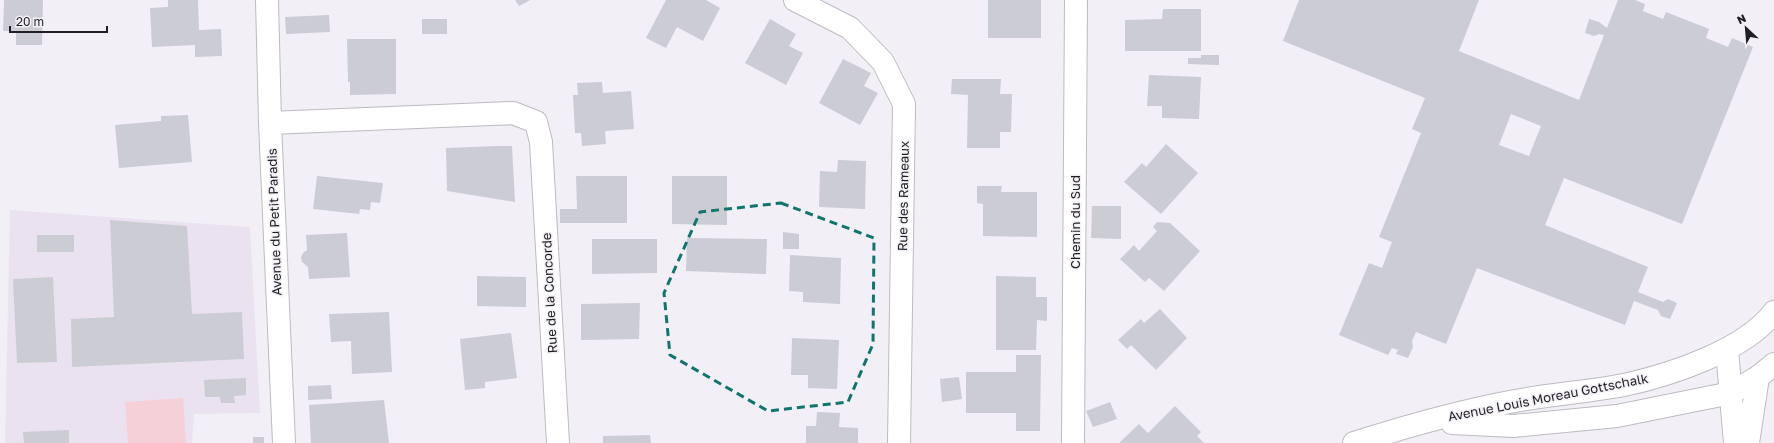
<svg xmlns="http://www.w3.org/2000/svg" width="1774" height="443" viewBox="0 0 1774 443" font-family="'Golos Text',sans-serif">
  <rect width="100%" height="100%" fill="#f3eff6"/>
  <!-- built -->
  <path fill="#eae2f1" d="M 10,210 L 250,227 L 260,413 L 194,414 L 192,443 L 5,443 Z"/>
  <!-- green -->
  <path fill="#f5d0d7" d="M 183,398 L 186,443 L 128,443 L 125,402 Z"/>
  <!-- building -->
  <path fill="#ccccd4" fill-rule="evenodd" d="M 4,0 L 43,0 L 42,45 L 16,45 L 16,31 L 3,31 Z
    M 168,0 L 198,0 L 199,30 L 221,29 L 222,56 L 195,57 L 195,45 L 152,47 L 150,8 L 168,7 Z
    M 515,0 L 530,0 L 519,6 Z
    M 666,0 L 706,0 L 720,8 L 703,41 L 677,27 L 666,48 L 646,38 Z
    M 988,0 L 1041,0 L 1041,38 L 988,38 Z
    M 1299,0 L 1479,0 L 1459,51 L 1579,100 L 1604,35 L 1599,34 L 1594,36 L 1585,33 L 1589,19 L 1599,22 L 1607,28 L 1618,0 L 1635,0 L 1645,4 L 1643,11 L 1663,19 L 1666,12 L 1709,29 L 1706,38 L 1728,47 L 1732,38 L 1753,47 L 1682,224 L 1564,178 L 1545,225 L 1648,267 L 1638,292 L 1663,302 L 1668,299 L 1677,303 L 1670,319 L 1661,316 L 1658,310 L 1634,301 L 1625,325 L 1477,268 L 1446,344 L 1416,332 L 1412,341 L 1413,347 L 1408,358 L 1396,354 L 1398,350 L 1392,348 L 1388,355 L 1339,335 L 1369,263 L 1382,268 L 1392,242 L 1379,237 L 1421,133 L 1412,129 L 1425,98 L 1283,41 ZM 1511,114 L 1541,126 L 1529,156 L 1499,145 Z
    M 1163,9 L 1201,9 L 1201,51 L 1125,51 L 1125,20 L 1162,19 Z
    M 329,15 L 330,32 L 286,34 L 285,17 Z
    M 422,19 L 447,19 L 447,34 L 422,34 Z
    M 770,19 L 796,34 L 789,46 L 803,53 L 786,85 L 745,63 Z
    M 347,39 L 396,39 L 396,94 L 350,95 L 350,82 L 348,82 Z
    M 1201,55 L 1219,55 L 1219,65 L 1188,64 L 1188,58 L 1201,58 Z
    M 843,59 L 871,73 L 864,86 L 878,93 L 860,125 L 819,103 Z
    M 1149,75 L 1201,77 L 1199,119 L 1162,118 L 1162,106 L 1147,106 Z
    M 952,79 L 1001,79 L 1000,94 L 1012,94 L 1011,132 L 1000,132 L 1000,148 L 967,148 L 968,95 L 951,94 Z
    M 602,82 L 603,93 L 631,91 L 634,129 L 605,131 L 606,144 L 582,146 L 581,133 L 575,133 L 573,95 L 578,95 L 577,83 Z
    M 188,115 L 192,162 L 119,168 L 115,125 L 161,121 L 161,116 Z
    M 1166,144 L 1198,173 L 1161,214 L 1124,182 L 1142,163 L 1146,167 Z
    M 496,146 L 512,146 L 515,202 L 447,191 L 446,148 Z
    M 838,160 L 866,161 L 865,209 L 819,207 L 820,171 L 837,172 Z
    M 317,176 L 383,183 L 380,203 L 371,202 L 370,210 L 360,209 L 359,214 L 313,209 Z
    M 576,176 L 627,176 L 627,223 L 560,223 L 560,209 L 577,209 Z
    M 672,176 L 727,176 L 727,225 L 672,224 Z
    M 977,186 L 1002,186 L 1001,192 L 1037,192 L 1037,237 L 983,236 L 983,204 L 977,203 Z
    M 1092,206 L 1121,206 L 1121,239 L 1091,238 Z
    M 110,220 L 187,226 L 192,314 L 242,312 L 244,359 L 72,367 L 71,319 L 114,317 Z
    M 1157,222 L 1170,223 L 1200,251 L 1164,291 L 1149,278 L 1145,282 L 1120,259 L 1134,245 L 1139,251 L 1157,231 L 1153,227 Z
    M 783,232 L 799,234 L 799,249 L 783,249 Z
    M 347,233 L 350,277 L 309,279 L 308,267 L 302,262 L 301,257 L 304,252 L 307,250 L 306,235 Z
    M 37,235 L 74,235 L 74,252 L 37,252 Z
    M 687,238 L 767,239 L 766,274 L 686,271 Z
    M 592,239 L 657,239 L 657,273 L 592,274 Z
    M 790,255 L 841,258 L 840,304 L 803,302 L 803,292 L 789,291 Z
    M 477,276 L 526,277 L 526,307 L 477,306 Z
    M 996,276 L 1036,277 L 1036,297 L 1047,297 L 1047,321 L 1037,320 L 1036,350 L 996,350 Z
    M 53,277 L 57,362 L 17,363 L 13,279 Z
    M 640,303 L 639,339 L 581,340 L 581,304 Z
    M 1160,309 L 1187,338 L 1156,370 L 1131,345 L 1127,349 L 1118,340 L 1141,319 L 1144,323 Z
    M 389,312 L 392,372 L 352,374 L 351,341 L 331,342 L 329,314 Z
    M 511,333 L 517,378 L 485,382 L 485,388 L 465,390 L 460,339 Z
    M 792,338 L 839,340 L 837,389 L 808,388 L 808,375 L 791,375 Z
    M 1016,355 L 1041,355 L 1040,431 L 1016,431 L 1016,413 L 966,413 L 966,372 L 1016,372 Z
    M 959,377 L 962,399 L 942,402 L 940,379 Z
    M 246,378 L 246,395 L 234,396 L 235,403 L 221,403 L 220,397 L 205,397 L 204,380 Z
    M 331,385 L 332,399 L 308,400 L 308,386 Z
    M 384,400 L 389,443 L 311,443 L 309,405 Z
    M 1110,402 L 1117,419 L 1093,427 L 1086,411 Z
    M 1175,406 L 1201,432 L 1197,436 L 1204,443 L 1119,443 L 1139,424 L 1148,433 Z
    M 817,412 L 840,413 L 839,427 L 858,428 L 858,443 L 806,443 L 806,426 L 816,426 Z
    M 69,430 L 69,443 L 24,443 L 23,432 Z
    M 650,435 L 651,443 L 603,443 L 603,436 Z
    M 253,437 L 264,437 L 264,443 L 253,443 Z"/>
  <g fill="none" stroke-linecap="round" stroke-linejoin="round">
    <!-- street casing -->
    <g stroke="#bebac2" stroke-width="24">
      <path id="street" d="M 267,0 L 270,123 L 284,443
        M 795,0 L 850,28 L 883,62 L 904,104 L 899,443
        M 270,123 L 513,113 L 536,122 L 541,142 L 558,443
        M 1727,350 L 1735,443
        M 1073,443 L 1076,0
        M 1748,443 L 1758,377"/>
    </g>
    <!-- secondary casing -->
    <g stroke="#bebac2" stroke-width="24">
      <path id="secondary" d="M 1452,423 L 1513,426 L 1617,416 L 1731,393 L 1758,377 L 1774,364
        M 1354,443 C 1407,426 1461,411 1515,401 C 1551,394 1588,392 1624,385 C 1670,375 1744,351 1774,312"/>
    </g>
    <!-- street -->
    <use href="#street" stroke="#fff" stroke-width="22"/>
    <!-- secondary -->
    <use href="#secondary" stroke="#fff" stroke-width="22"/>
  </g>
  <!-- marked area -->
  <path fill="none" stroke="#0f766e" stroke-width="3" stroke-dasharray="8 5" stroke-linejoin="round" d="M 781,203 L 874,238 L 873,344 L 848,402 L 768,411 L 670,355 L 664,293 L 700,212 Z"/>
  <g text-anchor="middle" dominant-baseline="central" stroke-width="3" stroke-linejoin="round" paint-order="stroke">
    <!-- street labels -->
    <g font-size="13" fill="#1f1e20" stroke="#f3eff6">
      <text transform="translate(903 196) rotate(-89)">Rue des Rameaux</text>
      <text transform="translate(274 222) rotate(-92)">Avenue du Petit Paradis</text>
      <text transform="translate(1075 222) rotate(-90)">Chemin du Sud</text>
      <text transform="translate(549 293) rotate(-93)">Rue de la Concorde</text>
      <text transform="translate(1548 397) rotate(-11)">Avenue Louis Moreau Gottschalk</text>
    </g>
  </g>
  <!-- north arrow -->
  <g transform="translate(1746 28) rotate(334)" stroke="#f3eff6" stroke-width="3" paint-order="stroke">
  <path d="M0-3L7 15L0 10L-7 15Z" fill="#1f1e20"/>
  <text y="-6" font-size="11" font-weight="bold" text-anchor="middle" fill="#1f1e20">N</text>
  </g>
  <!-- scale -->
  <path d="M10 26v6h97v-6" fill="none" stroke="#1f1e20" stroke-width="2"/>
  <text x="16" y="26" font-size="12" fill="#1f1e20" stroke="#f3eff6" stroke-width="3" paint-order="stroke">20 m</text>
</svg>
